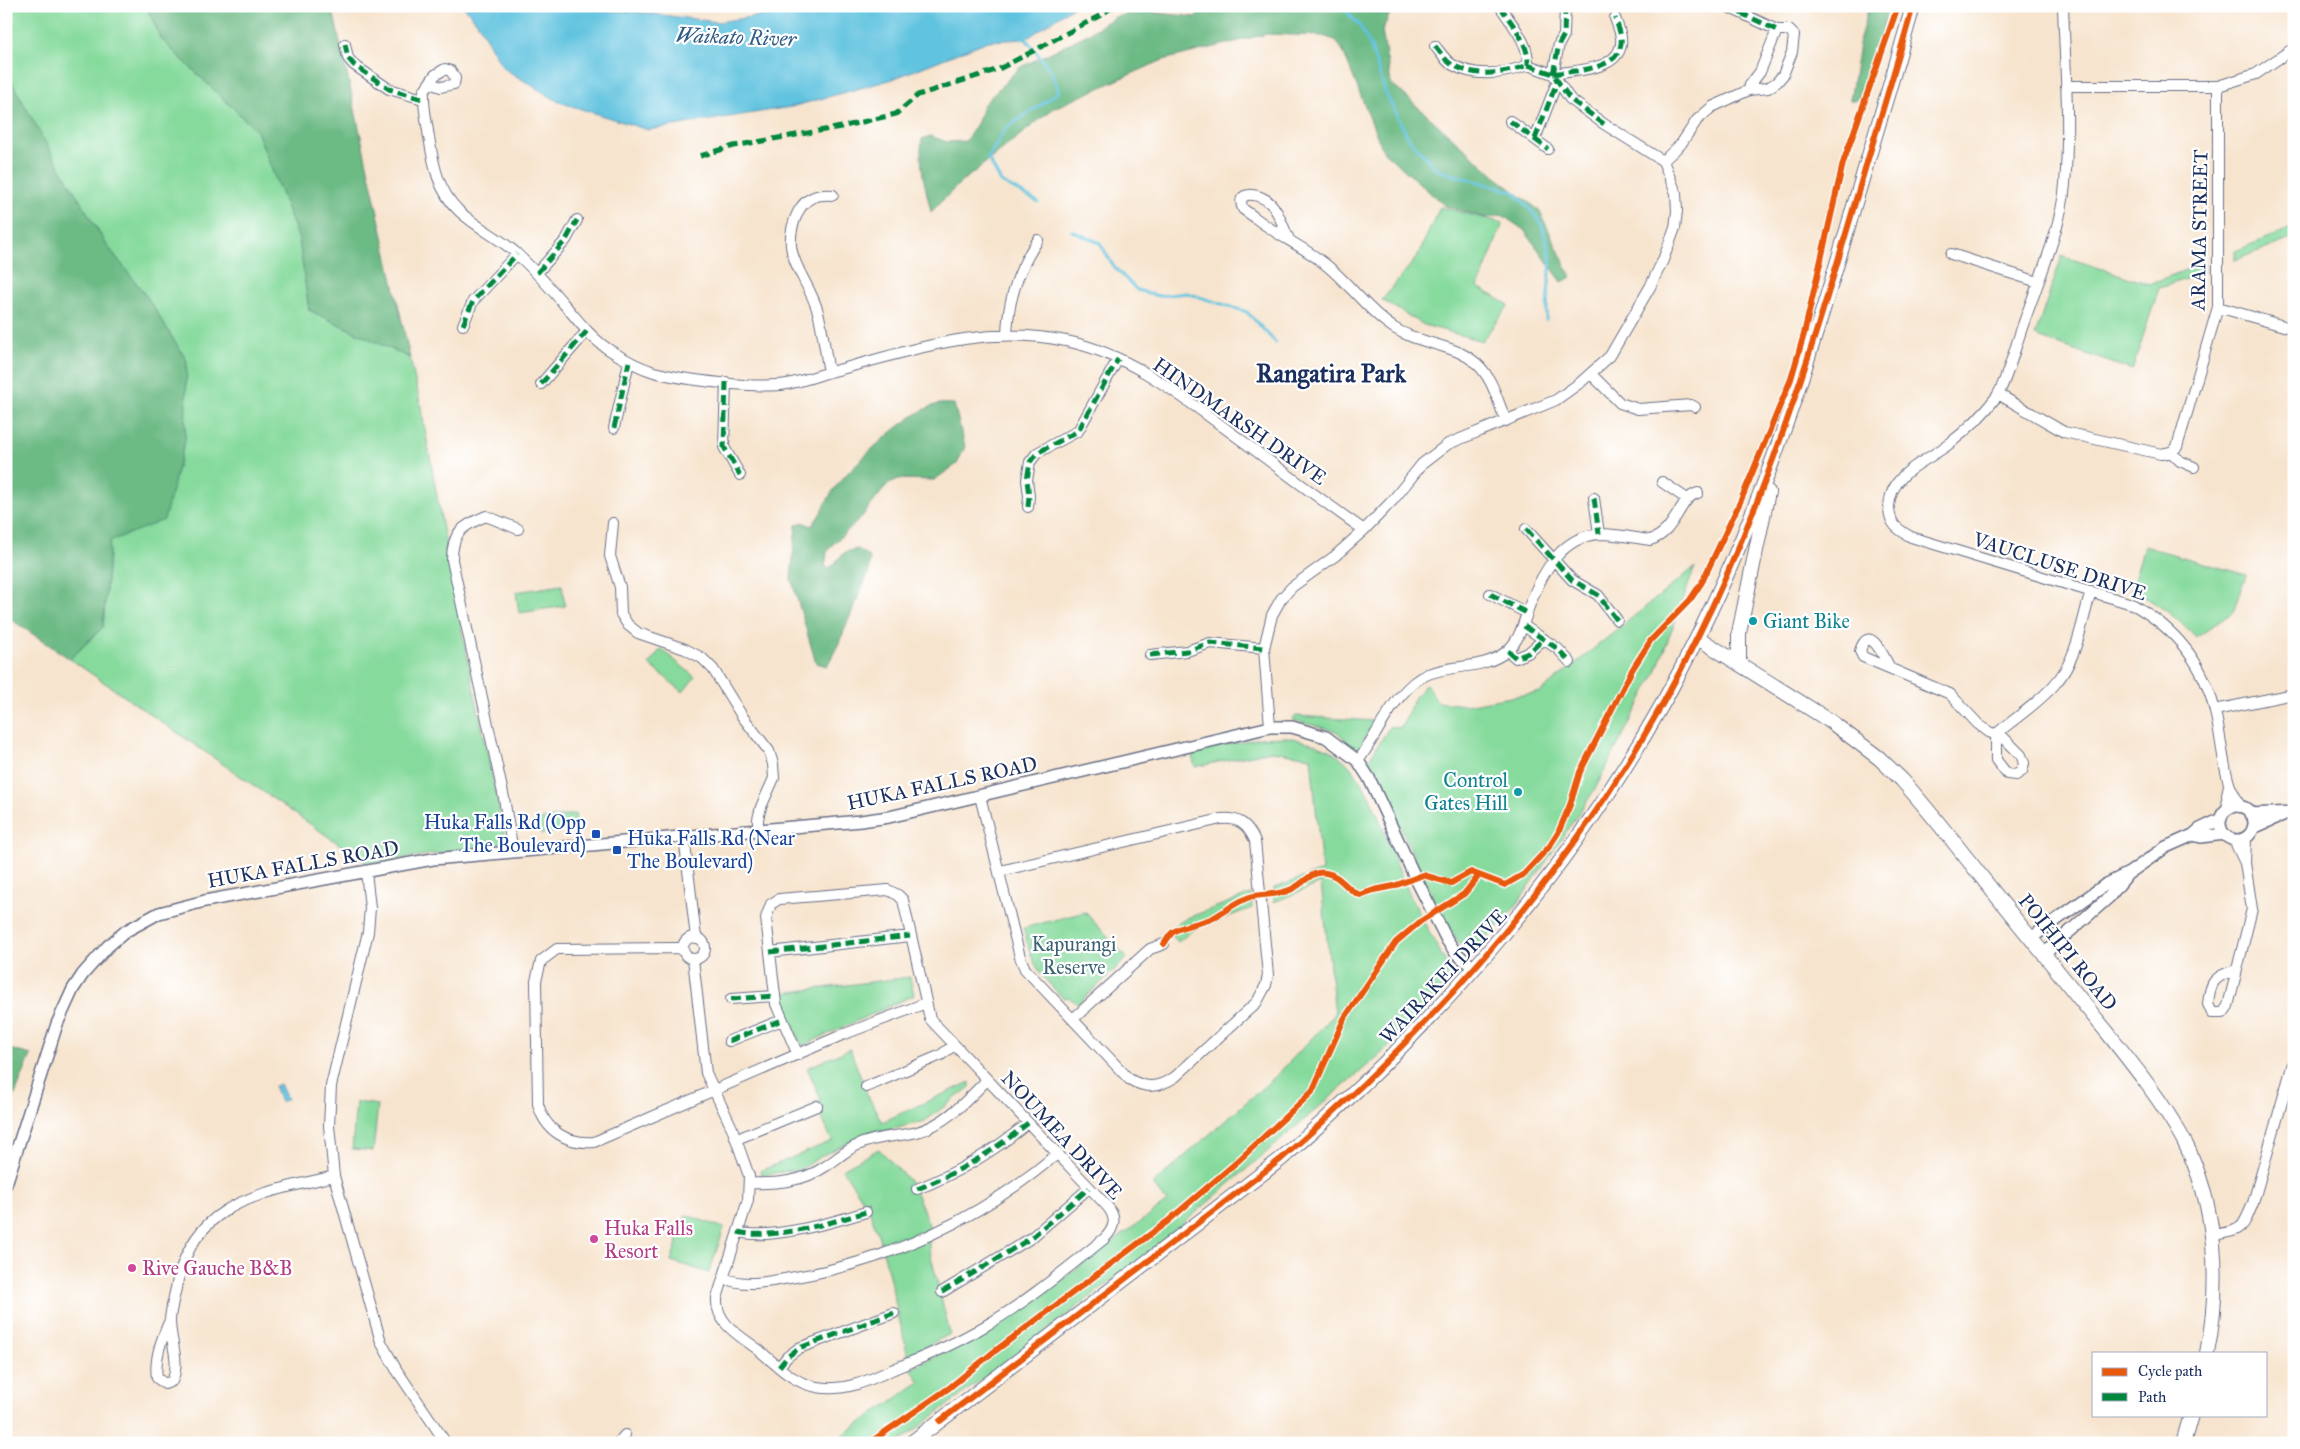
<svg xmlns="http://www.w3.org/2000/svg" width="2300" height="1449" viewBox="0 0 2300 1449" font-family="'IM FELL Great Primer',serif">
  <rect width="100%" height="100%" fill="#fff"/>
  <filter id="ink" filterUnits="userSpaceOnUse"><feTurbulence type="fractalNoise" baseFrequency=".02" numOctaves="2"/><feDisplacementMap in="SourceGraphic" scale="10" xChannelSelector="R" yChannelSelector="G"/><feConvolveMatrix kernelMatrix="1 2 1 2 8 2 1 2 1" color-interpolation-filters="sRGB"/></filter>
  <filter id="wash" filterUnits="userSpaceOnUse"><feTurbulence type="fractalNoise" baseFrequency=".0096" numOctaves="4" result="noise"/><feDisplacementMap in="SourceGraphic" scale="20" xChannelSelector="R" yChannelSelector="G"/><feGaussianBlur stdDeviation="1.12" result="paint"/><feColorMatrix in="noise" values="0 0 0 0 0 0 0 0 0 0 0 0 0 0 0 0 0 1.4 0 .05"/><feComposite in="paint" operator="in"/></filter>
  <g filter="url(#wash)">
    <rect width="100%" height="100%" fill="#f7e4ce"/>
    <!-- green -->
    <path fill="#85da9c" stroke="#50847d" d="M 6,6 L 146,6 L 162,40 L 257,131 L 299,239 L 309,310 L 410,358 L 421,407 L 457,607 L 506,843 L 368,864 L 70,659 L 103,627 L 110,541 L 187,361 L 147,297 L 106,244 L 53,156 L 6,72 Z
      M 1440,207 L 1503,223 L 1478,287 L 1509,305 L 1482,341 L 1424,325 L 1382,300 L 1417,257 Z
      M 2294,227 L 2294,238 L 2235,260 L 2235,251 Z
      M 2062,256 L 2149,284 L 2204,263 L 2203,273 L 2159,288 L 2132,370 L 2035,336 Z
      M 2144,546 L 2246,575 L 2233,612 L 2196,638 C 2177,617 2156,602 2131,590 Z
      M 1695,567 L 1656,672 L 1595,789 L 1516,906 L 1470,956 L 1446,926 L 1369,759 L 1390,726 L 1401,728 L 1415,697 L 1426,684 L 1438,702 L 1465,705 L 1540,692 Z
      M 562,585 L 565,606 L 519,613 L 516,592 Z
      M 661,649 L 695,677 L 683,692 L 649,664 Z
      M 1296,716 L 1375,721 L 1357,751 L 1336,731 L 1292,720 Z
      M 1287,737 C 1305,741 1325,745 1340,757 C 1373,782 1391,857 1410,895 C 1423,922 1439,949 1453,976 L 1382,1053 L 1151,1251 L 898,1443 L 831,1443 L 920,1382 L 911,1369 L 1007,1320 L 1167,1202 L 1153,1184 L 1275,1077 L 1335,1014 L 1321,883 L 1274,902 L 1274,888 L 1322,871 L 1311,757 L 1271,751 L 1195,767 L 1191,752 L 1260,738 Z
      M 575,814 L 577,828 L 541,834 L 539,820 Z
      M 1251,894 L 1252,908 L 1194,929 L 1178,942 L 1168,930 L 1187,918 Z
      M 1085,912 L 1127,958 L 1078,1004 L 1068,997 L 1063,998 C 1036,971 1033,965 1023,928 Z
      M 910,977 L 914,995 L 802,1046 L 784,1007 L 783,993 Z
      M 850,1049 L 867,1094 L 882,1122 L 970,1082 L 970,1087 L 925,1121 L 861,1137 L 825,1154 L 801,1169 L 761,1175 L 760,1171 L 832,1141 L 815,1102 L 821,1099 L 807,1068 Z
      M 356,1102 L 378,1105 L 373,1151 L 352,1149 Z
      M 879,1149 L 913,1185 L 929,1225 L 929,1248 L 950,1334 L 908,1356 L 882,1246 L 869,1209 L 842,1169 Z
      M 686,1215 L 724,1228 L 709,1273 L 671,1261 Z"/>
    <!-- forest -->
    <path fill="#6cba84" stroke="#447471" d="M 146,6 L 332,6 L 410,358 L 309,310 L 299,239 L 257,131 L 162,40 Z
      M 1216,6 L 1407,6 L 1392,9 L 1382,31 L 1391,83 L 1502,182 L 1539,210 L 1571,277 L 1562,282 L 1524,230 L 1502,215 L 1487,218 L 1445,206 L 1383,151 L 1342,49 L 1335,40 L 1323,36 L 1266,34 L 1163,60 L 1054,108 L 959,184 L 931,212 C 926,188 918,164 922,139 L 930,136 L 947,142 L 966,141 L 978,122 L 983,105 L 1019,68 L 1086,35 L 1115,17 L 1140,11 L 1195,17 Z
      M 1869,6 L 1888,6 L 1880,40 L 1858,100 L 1850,100 L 1860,38 Z
      M 6,72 L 53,156 L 106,244 L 147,297 L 187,361 L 185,441 L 164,520 L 110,541 L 103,627 L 70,659 L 6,616 Z
      M 954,404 L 965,447 L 957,464 L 934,480 L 898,479 L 887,485 L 860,519 L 831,546 L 827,552 L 825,567 L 830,568 L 845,552 L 858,549 L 870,558 L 869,571 L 839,643 L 827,666 L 816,663 L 791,578 L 796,525 L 803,522 L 811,526 C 822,515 826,500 835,488 C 851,466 909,412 935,405 C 941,403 948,404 954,404 Z
      M 6,1048 L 31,1055 L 6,1117 Z"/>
    <!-- water -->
    <path fill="#60c3df" stroke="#3e799e" d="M 463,6 L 580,6 L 588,10 L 638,12 L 717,22 L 779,13 L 794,6 L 1074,6 L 1026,39 L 988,41 L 890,80 L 791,107 L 648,130 L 559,102 L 503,68 L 477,22 Z
      M 280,1084 L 287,1099 L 281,1102 L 274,1086 Z"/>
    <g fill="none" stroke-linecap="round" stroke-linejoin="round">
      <!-- stream -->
      <path stroke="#60c3df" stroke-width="3" d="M 1338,6 L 1347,12 L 1360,26 L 1371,47 L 1386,94 L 1409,139 L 1437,170 L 1514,192 L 1541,222 L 1551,258 L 1546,320
        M 1026,39 L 1051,71 L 1059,91 L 1041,105 L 1006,128 L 988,158 L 1001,182 L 1038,202
        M 1072,231 L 1100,243 L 1114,267 L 1137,290 L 1158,296 L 1187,293 L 1247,312 L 1276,343"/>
    </g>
  </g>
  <g filter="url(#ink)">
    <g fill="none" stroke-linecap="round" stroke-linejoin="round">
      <!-- minor casing -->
      <g stroke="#686e85" stroke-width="12">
        <path id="minor" d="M 1500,6 C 1512,25 1529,42 1528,65
          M 1726,6 L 1777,30
          M 2063,6 C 2065,65 2070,125 2065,184 C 2062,226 2037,284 2023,325 C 2017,341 2006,383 1997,396 C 1984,414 1967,430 1949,444 C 1926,462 1891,472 1889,506 C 1889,524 1897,529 1911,537 L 2132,604 C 2175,628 2204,662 2215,712 C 2221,735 2222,760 2229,783 C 2231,791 2237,798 2240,807
          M 345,44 L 348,58 L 354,65 L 389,89 L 423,99
          M 1435,46 C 1440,52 1445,60 1451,64 C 1475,78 1504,74 1528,65
          M 1553,74 C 1575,70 1625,71 1621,37 C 1620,31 1617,24 1615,18
          M 1553,74 L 1559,44 L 1564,35 L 1565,6
          M 430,83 L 441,87 L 454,84 L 455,78 L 451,71 L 445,69 L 435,75 L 424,91 C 423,104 426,118 428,131 C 433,161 436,189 459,211 C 476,227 498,237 515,252 C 532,268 548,285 563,303 C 577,319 590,337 608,349 C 622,358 638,367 654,372 C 684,380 757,389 787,384 C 804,381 821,374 838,370 C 917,349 983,324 1066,341 C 1131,354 1185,399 1237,437 C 1279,468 1321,500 1364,530
          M 2066,86 L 2218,86 L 2256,74 L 2294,48
          M 1510,121 L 1548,149
          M 1535,139 L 1557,82
          M 1663,161 L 1681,144 L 1697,120 L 1712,107 L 1749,90 L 1768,88 L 1777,82 L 1783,75 L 1792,52 L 1794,35 L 1789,30 L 1777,30 L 1760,72 L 1750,85 L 1749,90
          M 1289,239 C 1283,228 1280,213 1271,204 C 1261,193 1234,189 1243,209 C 1253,216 1263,224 1274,231 C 1291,242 1309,251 1325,264 C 1350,284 1368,311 1394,328 C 1420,345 1454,343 1477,364 C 1493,378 1498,403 1506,421
          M 1951,254 L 2038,282
          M 537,273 L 566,240 L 577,220
          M 2218,307 L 2294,329
          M 463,325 L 473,301 L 517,254
          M 1007,334 C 1008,299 1018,269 1038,240
          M 829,372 C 825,352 823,331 818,312 C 807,274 777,255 798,212 C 806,197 817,194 833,195
          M 1591,374 L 1620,403 L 1638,409 L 1691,405 L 1695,407
          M 726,382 L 724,447 L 740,475
          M 541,384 L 587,331
          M 1998,394 L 2064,432 L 2161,454 L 2171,452 L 2177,447 L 2218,307 L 2218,86
          M 614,428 L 629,362
          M 2171,452 L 2180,461 L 2194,467
          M 1662,482 L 1687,499
          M 1594,498 L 1599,534
          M 1028,507 L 1029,496 L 1027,480 L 1030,462 L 1037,453 L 1078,431 L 1118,359
          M 613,523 L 610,556 L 620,587 L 621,614 L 628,625 L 638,633 L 685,649 L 702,658 L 713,669 L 742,716 L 769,751 L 773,764 L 774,778 L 761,807 L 758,819 L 758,830
          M 1526,529 L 1572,580 L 1598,595 L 1617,620
          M 1490,594 L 1527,613
          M 1524,626 L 1558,649 L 1570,662
          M 1508,651 L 1516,658 L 1528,653 L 1544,639
          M 1150,655 L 1187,651 L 1210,643 L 1264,648
          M 1890,668 C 1885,659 1869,621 1860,651 L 1863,657 L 1950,694 L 1978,724 L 1989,732 L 2003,737 L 2021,755 L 2024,763 L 2022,771 L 2016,775 L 2007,774 L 1996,760 L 1996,734
          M 2215,710 L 2294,694
          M 1270,727 L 1264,648 L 1272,615 L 1281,599 L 1292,587 L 1335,556 L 1364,530 L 1393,500 L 1422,464 L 1448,444 L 1556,400 L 1581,382 L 1610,356 L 1650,287 L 1663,260 L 1675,228 L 1677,211 L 1676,193 L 1663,161 L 1604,124 L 1570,99 L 1553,74 L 1528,65
          M 1996,734 C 2015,718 2039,703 2055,684 C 2077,660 2082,621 2091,591
          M 1358,761 C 1378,735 1396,687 1428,674 C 1454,664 1484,670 1507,651 C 1521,639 1524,620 1530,604 C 1542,573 1562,535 1601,534 C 1617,534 1634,538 1650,540 C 1677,532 1678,498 1698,493
          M 980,796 L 1020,957 L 1025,969 L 1129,1079 C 1146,1089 1158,1088 1175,1077 L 1257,1002 L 1266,985 L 1268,975 L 1255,841 C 1248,825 1239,817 1221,819 L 1000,871
          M 2228,809 L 2227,794 L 2229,785
          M 684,836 L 696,938
          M 2234,840 L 2245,863 L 2252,909 L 2228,1006 L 2223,1013 L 2212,1013 L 2208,1004 C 2210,982 2214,976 2236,970
          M 513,852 L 504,798 L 452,560 C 452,532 462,526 486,516 L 518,529
          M 2245,863 L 2246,838
          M 366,872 L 370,908 L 368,932 L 331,1086 L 329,1126 L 334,1176 L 381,1342 L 396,1369 L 446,1443
          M683 948a11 11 0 1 1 22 0a11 11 0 1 1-22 0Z
          M 683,950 L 678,948 L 557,949 L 541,961 L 536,981 L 538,1104 C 545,1131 567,1144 594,1142 L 842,1035 L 926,1003
          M 770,952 L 910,936
          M 693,959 L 706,1073 L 732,1128 L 749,1176 L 748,1200 L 717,1298 C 715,1324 742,1337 760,1351 C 776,1365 795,1384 817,1387 C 846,1392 870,1380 896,1368 C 927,1356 957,1343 985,1326 C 1028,1301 1066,1269 1104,1239 C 1116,1227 1117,1217 1106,1205 L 930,1019 L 903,900 L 898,895 L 888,890 L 779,899 L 771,904 L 766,918 L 776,1004 L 798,1055
          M 731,999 L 775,996
          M 1073,1019 L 1150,949 L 1164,944
          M 729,1041 L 782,1020
          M 866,1087 L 941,1055 L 954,1045
          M 737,1139 L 817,1106
          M 749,1183 C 776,1184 803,1182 826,1166 C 837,1159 846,1150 858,1145 C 877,1136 897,1137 917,1132 C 946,1124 967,1100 987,1080
          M 917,1189 C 958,1173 994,1151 1028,1123
          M 738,1232 C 770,1241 834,1222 866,1212
          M 2213,1235 C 2242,1230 2242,1231 2253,1203 L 2294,1060
          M 723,1278 C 745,1287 768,1282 790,1278 C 889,1262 981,1218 1057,1154
          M 942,1292 L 1031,1238 L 1089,1188
          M 170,1320 C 162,1338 154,1358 157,1378 L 165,1384 L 172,1381 C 181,1362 170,1341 170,1321 C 170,1311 174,1298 176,1288 C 193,1200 261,1194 334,1176
          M 779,1367 L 787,1357 L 799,1348 L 894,1313
          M 618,1443 L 625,1435"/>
      </g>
      <!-- tertiary casing -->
      <g stroke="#686e85" stroke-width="14">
        <path id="tertiary" d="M2220 823a17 17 0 1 1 34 0a17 17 0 1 1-34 0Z
          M 2250,814 L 2294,812
          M 2253,828 L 2285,814
          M 2193,835 L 2201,837 L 2224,834
          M 2031,938 L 2105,885 L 2129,873 L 2166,847 L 2193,835 L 2200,829 L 2221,819
          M 2044,954 L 2109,897 L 2126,876
          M 6,1184 L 57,1024 L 73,989 L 83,974 L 108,946 L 126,931 L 159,913 L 205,901 L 433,859 L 861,821 L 889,817 L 1270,727 L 1292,727 L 1326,737 L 1358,761 L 1369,778 L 1415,877 L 1447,940 L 1456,953 L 1474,968"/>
      </g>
      <!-- secondary casing -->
      <g stroke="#686e85" stroke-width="16">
        <path id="secondary" d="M 1698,638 L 1830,721 L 1879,758 L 1902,780 C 1948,832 1989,888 2033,941 C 2058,971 2082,1002 2107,1032 C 2134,1066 2162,1101 2183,1139 C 2217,1204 2221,1282 2207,1353
          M 1739,664 L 1739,633 L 1768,492
          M 911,1443 L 1281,1159 C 1451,1012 1599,839 1698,636 C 1765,501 1810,357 1852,213 C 1872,144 1894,75 1913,6
          M 2183,1443 L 2191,1415"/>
      </g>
      <!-- minor -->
      <use href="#minor" stroke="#fff" stroke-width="10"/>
      <!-- tertiary -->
      <use href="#tertiary" stroke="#fff" stroke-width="11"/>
      <!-- secondary -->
      <use href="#secondary" stroke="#fff" stroke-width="14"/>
      <!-- quiet -->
      <path stroke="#00873e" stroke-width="5" stroke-dasharray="10 5" stroke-linecap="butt" d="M 1500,6 C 1512,25 1529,42 1528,65
        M 1726,6 L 1777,30
        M 345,44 L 348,58 L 354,65 L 389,89 L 423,99
        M 1435,46 C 1440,52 1445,60 1451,64 C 1475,78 1504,74 1528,65
        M 1528,65 L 1553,74 L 1570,99 L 1604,124
        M 1553,74 C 1575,70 1625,71 1621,37 C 1620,31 1617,24 1615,18
        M 1553,74 L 1559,44 L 1564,35 L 1565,6
        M 1510,121 L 1548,149
        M 1535,139 L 1557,82
        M 700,156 L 734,146 L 841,127 L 896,114 L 918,95 L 999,69 L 1101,15 L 1114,6
        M 537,273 L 566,240 L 577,220
        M 463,325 L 473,301 L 517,254
        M 726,382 L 724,447 L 740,475
        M 541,384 L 587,331
        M 614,428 L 629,362
        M 1594,498 L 1599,534
        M 1028,507 L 1029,496 L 1027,480 L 1030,462 L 1037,453 L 1078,431 L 1118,359
        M 1526,529 L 1572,580 L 1598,595 L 1617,620
        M 1490,594 L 1527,613
        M 1524,626 L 1558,649 L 1570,662
        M 1508,651 L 1516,658 L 1528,653 L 1544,639
        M 1150,655 L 1187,651 L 1210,643 L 1264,648
        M 770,952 L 910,936
        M 731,999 L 775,996
        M 729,1041 L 782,1020
        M 917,1189 C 958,1173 994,1151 1028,1123
        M 738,1232 C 770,1241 834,1222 866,1212
        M 942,1292 L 1031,1238 L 1089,1188
        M 779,1367 L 787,1357 L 799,1348 L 894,1313"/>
      <!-- cycleway casing -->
      <g stroke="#fff" stroke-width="9">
        <path id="cycleway" d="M 1164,944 C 1167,940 1169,935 1173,932 C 1185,924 1201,924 1213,918 C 1224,912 1243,897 1254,896 C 1266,894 1281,895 1292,889 C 1304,884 1311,870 1326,873 C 1342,876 1346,890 1360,895 L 1374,890 L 1394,886 L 1423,875 L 1451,883 L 1471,872 L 1505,885 L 1524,874 L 1549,847 L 1558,833 L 1570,805 L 1580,772 L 1632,670 L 1651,640 L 1690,600 L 1702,582 L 1741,500 L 1791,379 L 1804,334 L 1843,163 L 1898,6
          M 940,1421 L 1281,1159 C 1451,1012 1599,839 1698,636 C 1765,501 1810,357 1852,213 C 1872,144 1894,75 1913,6
          M 869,1443 L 949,1388 L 991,1354 L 1168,1221 L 1238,1161 L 1312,1092 L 1344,1019 L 1396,942 L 1421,921 L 1464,894 L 1477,878"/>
      </g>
      <!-- cycleway -->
      <use href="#cycleway" stroke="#e8590c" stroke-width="6"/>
    </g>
  </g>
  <!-- markers -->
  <g fill="#0f9aa8" stroke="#fff" stroke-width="2">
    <circle cx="1753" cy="621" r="5"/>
    <circle cx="1518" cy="792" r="5"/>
  </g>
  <g fill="#1a4fb4" stroke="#fff" stroke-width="2">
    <rect x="591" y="829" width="10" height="10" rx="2.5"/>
    <rect x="612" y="845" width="10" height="10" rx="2.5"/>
  </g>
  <g fill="#d1479c" stroke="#fff" stroke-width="2">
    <circle cx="594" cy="1239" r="5"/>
    <circle cx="132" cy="1268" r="5"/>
  </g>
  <g text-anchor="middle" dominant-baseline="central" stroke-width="4.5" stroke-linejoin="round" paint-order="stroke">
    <!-- street labels -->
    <g font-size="20" fill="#1b2f5e" stroke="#fff">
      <text transform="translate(2199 230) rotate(-89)">ARAMA STREET</text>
      <text transform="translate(1240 421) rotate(35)">HINDMARSH DRIVE</text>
      <text transform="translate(2060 566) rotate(18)">VAUCLUSE DRIVE</text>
      <text transform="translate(942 783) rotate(-12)">HUKA FALLS ROAD</text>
      <text transform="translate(303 864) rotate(-10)">HUKA FALLS ROAD</text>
      <text transform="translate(2068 952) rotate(51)">POIHIPI ROAD</text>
      <text transform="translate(1443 976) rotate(-47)">WAIRAKEI DRIVE</text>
      <text transform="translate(1062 1135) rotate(47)">NOUMEA DRIVE</text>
    </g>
    <!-- culture labels -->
    <g font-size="20" fill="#0d838f" stroke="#fff" text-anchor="start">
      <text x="1763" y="621">Giant Bike</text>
      <text x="1508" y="780" text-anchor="end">Control<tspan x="1508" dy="23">Gates Hill</tspan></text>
    </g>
    <!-- transit labels -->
    <g font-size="20" fill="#164399" stroke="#fff" text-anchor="end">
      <text x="586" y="822">Huka Falls Rd (Opp<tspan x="586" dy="23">The Boulevard)</tspan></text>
      <text x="627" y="838" text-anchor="start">Huka Falls Rd (Near<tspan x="627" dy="23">The Boulevard)</tspan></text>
    </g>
    <!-- park labels -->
    <g font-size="20" fill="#3b6271" stroke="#fff">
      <text x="1074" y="944">Kapurangi<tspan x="1074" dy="23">Reserve</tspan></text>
    </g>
    <!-- hotel labels -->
    <g font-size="20" fill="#b23c85" stroke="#fff" text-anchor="start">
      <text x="604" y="1228">Huka Falls<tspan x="604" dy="23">Resort</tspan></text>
      <text x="142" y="1268">Rive Gauche B&amp;B</text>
    </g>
    <!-- water labels -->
    <g font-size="21" font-style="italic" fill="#305b85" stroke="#fff">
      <text transform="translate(736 37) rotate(2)">Waikato River</text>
    </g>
    <!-- district labels -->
    <g font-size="25" font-weight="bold" fill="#1b2f5e" stroke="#fff">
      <text x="1331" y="373">Rangatira Park</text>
    </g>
  </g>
  <!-- margin -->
  <rect width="2300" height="1449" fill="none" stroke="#fff" stroke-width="25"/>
  <!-- legend -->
  <rect x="2092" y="1352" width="175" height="65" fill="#ffffff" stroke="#a4acbf"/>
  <rect x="2102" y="1368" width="25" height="8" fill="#e8590c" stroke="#a4acbf"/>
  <text x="2138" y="1376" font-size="15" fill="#1b2f5e">Cycle path</text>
  <rect x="2102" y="1393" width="25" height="8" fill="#00873e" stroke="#a4acbf"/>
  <text x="2138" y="1402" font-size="15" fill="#1b2f5e">Path</text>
</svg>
